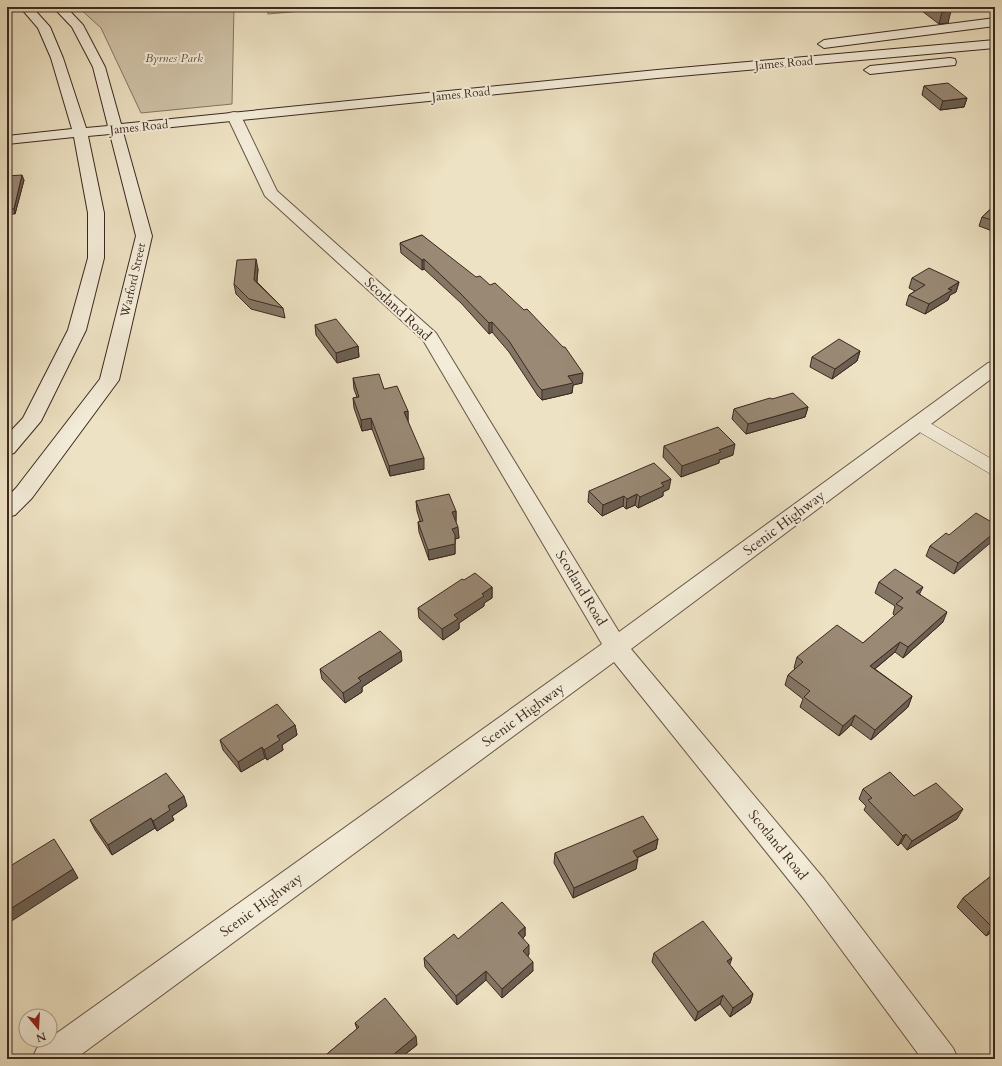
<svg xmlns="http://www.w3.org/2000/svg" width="1002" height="1066" viewBox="0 0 1002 1066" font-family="Cardo,serif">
  <rect width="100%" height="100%" fill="#ede2c3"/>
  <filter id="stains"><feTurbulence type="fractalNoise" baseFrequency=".005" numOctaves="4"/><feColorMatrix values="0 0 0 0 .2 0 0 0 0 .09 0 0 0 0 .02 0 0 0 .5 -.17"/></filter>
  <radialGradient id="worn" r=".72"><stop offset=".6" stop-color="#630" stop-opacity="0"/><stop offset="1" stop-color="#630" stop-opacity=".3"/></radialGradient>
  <!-- green -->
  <path fill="#cfc2a7" stroke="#867564" d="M 78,7 L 234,7 L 232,104 L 141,113 L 101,28 Z
    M 267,7 L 347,7 L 268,14 Z"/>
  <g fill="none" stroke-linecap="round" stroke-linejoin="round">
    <!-- minor casing -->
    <g stroke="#695649" stroke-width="1">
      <path id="minor" d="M 917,418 L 923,419 L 995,461 L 995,475 L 989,473 L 911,427 L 908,423 L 911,419 Z"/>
    </g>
    <!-- tertiary casing -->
    <g stroke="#695649" stroke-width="2">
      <path id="tertiary" d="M 234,112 L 239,113 L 241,116 L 277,191 L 436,333 L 619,632 L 988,363 L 995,361 L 995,376 L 631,649 L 824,879 L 953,1048 L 958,1059 L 922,1059 L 804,899 L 614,662 L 75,1059 L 32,1059 L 37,1048 L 50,1040 L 50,1038 L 602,644 L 423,340 L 265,196 L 227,116 L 229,113 Z"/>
    </g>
    <!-- secondary casing -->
    <g stroke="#3d2820" stroke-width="2">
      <path id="secondary" d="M 20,7 L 32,7 L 50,27 L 63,58 L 86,128 L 108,126 L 93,67 L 72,27 L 53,7 L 66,7 L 83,25 L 105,67 L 121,124 L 657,70 L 995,40 L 995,48 L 657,78 L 123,132 L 152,236 L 119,380 L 32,498 L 15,515 L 7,517 L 7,497 L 16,488 L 100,379 L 136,236 L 110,134 L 88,136 L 104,213 L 104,258 L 86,330 L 41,421 L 14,453 L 7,455 L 7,435 L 23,418 L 68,330 L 88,258 L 88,213 L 74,137 L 7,144 L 7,136 L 72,129 L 51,58 L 38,28 Z
        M 995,18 L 995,26 L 824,48 L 818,44 L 824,40 Z
        M 950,58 L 955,59 L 956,62 L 955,65 L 870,74 L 864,70 L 870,66 Z"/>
    </g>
    <!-- minor -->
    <use href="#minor" fill="#f3ecd8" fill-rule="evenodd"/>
    <!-- tertiary -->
    <use href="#tertiary" fill="#f3ecd8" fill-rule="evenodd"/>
    <!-- secondary -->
    <use href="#secondary" fill="#f3ecd8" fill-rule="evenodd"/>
  </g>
  <!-- wall -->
  <path fill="#847665" stroke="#3d2820" d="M 905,7 L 949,7 L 948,23 L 939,24 L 918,8 L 906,9 Z
    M 924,86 L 967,98 L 964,107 L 940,110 L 922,95 Z
    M 7,176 L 24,180 L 15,214 L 7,214 Z
    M 995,205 L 995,232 L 979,226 L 982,217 Z
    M 422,235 L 582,383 L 573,385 L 572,393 L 542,400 L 538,396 L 509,352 L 492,332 L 489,334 L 461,303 L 424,269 L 422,270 L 401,253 L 400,243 Z
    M 258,269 L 257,282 L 283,308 L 285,318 L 251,309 L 236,294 L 234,284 Z
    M 912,278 L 959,282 L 956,292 L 950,295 L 948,300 L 925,314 L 906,305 L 909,295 L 915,291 L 909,288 Z
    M 315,325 L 358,346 L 359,357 L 337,363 L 316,335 Z
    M 860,351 L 857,361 L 832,379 L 810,367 L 812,357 Z
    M 353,378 L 384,389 L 408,411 L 408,422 L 424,469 L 390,476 L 372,429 L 362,431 L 354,408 L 353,398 L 357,397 L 354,389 Z
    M 772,399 L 808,407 L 805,417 L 746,434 L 732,419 L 734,409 Z
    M 664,446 L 733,455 L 719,460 L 719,463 L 681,477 L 663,457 Z
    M 669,489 L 663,492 L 663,496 L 638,508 L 635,505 L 626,509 L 623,506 L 602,516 L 588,502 L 589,491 Z
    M 416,501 L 456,511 L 456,522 L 459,538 L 455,539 L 455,554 L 429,560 L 419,532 L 418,522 L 420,521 L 417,511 Z
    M 995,524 L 954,574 L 926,556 L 930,546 Z
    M 464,580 L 492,587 L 492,598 L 484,603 L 484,606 L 459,623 L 459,629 L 443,640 L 419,618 L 418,608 Z
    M 879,582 L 920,594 L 943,622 L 903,658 L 895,652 L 875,669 L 912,696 L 908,707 L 871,740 L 851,725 L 839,736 L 800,707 L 803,699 L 785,685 L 788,675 L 795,669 L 794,668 L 797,657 L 863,643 L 895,616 L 893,614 L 895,606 L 875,593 Z
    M 402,661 L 362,687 L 362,692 L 345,703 L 322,679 L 320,669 Z
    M 295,725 L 297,735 L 282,745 L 283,750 L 267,760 L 265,758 L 241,772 L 223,750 L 220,740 Z
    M 863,789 L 914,796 L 957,819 L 907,850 L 901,843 L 898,846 L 864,810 L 866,806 L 859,799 Z
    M 187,806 L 172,816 L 174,820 L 157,831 L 155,828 L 112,855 L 95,830 L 90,820 Z
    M 658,839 L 656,849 L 637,858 L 636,869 L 573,898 L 554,863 L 555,853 Z
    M 995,873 L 995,933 L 993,931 L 986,936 L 957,907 L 963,898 Z
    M 525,927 L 525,936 L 523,938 L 529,954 L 528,956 L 533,971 L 502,998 L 486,980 L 457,1005 L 425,967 L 424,958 L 458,939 Z
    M 654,953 L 730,965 L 753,994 L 750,1003 L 730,1017 L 720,1004 L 695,1021 L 652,962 Z
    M 355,1023 L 417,1045 L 399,1059 L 321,1059 L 357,1029 Z"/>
  <!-- shaded-wall -->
  <path fill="#6b6052" stroke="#3d2820" d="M 906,7 L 918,7 L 918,8 L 906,9 Z
    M 951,11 L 948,23 L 939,24 L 942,12 Z
    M 967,98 L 964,107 L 940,110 L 943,101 Z
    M 22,175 L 24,180 L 15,214 L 14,209 Z
    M 256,259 L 258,269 L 256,290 L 254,280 Z
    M 424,259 L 424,269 L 422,270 L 422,260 Z
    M 959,282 L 956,292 L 950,295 L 948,300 L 925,314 L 929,304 L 948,289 Z
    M 492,322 L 492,332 L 489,334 L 489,323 Z
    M 358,346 L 359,357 L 337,363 L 336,353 Z
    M 860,351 L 857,361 L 832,379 L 835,369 Z
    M 583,373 L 582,383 L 573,385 L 572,393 L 542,400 L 542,390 L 568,376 Z
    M 808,407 L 805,417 L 746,434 L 748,424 Z
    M 408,411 L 408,422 L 404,412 Z
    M 371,418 L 372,429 L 362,431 L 361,420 Z
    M 735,444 L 733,455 L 719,460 L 719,463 L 681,477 L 682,466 L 719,450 Z
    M 424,458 L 424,469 L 390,476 L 389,466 Z
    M 671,479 L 669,489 L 663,492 L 663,496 L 638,508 L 640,497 L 661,483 Z
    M 637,494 L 635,505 L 626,509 L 627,499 Z
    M 624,496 L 623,506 L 602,516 L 603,505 Z
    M 456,511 L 456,521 L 452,522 L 452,512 Z
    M 458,527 L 459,538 L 455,539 L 455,554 L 429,560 L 428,550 L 452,529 Z
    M 995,532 L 995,539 L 954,574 L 958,563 Z
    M 492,587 L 492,598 L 484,603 L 484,606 L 459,623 L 459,629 L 443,640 L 442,629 L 454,615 L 482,594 Z
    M 923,587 L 918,597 L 916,592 Z
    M 947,612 L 943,622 L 903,658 L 908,647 Z
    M 900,642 L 895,652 L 866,676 L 870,666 Z
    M 401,651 L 402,661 L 362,687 L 362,692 L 345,703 L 343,693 L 358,678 Z
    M 912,696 L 908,707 L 871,740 L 875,730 Z
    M 855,715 L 851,725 L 839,736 L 843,726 Z
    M 295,725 L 297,735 L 282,745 L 283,750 L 267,760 L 264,750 L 277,736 Z
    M 262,747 L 265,758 L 241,772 L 238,762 Z
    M 184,796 L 187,806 L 172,816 L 174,820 L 157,831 L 153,821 L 168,806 Z
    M 963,809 L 957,819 L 907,850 L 912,841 Z
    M 151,818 L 155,828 L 112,855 L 108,845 Z
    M 906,834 L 901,843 L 898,846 L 903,836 Z
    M 658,839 L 656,849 L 631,860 L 633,851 Z
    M 638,859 L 636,869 L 573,898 L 574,888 Z
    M 73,869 L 78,878 L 7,924 L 7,911 Z
    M 995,925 L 995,928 L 993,931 L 986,936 L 992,927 Z
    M 525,927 L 525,936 L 518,942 L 518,933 Z
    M 529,945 L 529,954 L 523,960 L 523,951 Z
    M 732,958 L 729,967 L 727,961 Z
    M 533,962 L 533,971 L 502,998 L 502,989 Z
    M 486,971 L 486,980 L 457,1005 L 456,996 Z
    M 753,994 L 750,1003 L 730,1017 L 733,1008 Z
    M 723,995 L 720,1004 L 695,1021 L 698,1012 Z
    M 416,1036 L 417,1045 L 399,1059 L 388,1059 Z"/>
  <!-- building -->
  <path fill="#998975" stroke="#3d2820" d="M 935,7 L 949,7 L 951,11 L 942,12 Z
    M 948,83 L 967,98 L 943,101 L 924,86 Z
    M 22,175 L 14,209 L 7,209 L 7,176 Z
    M 995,205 L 995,221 L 982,217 Z
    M 422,235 L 476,277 L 480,276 L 490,285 L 495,283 L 524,310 L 527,309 L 563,347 L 565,347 L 583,373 L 568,376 L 573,383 L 542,390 L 538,386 L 509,341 L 492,322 L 489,323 L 460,293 L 424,259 L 422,260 L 400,243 Z
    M 256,259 L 254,280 L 283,308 L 249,299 L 234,284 L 237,260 Z
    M 929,268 L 959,282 L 948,289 L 952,290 L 929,304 L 909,295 L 925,285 L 912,278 Z
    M 336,319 L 358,346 L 336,353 L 315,325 Z
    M 839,339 L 860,351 L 835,369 L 812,357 Z
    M 379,374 L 384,389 L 397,386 L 408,411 L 404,412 L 424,458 L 389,466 L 371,418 L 361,420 L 353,398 L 359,397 L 353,378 Z
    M 793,393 L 808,407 L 748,424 L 734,409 L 770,398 L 772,399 Z
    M 718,427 L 735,444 L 719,450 L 721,452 L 682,466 L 664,446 Z
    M 654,463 L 671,479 L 661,483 L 664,486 L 640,497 L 637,494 L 627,499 L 624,496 L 603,505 L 589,491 Z
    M 449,494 L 456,511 L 452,512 L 458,527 L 452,529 L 455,535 L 455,544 L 428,550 L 418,522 L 423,521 L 416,501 Z
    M 976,513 L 995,524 L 995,532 L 958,563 L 930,546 L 946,533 L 949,535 Z
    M 895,569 L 923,587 L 916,592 L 947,612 L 908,647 L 900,642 L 870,666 L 912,696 L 875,730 L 855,715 L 843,726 L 804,697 L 810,691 L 788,675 L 803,662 L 797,657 L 837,625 L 863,643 L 903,608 L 896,604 L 903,598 L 879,582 Z
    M 475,573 L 492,587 L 482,594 L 484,596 L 454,615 L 458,619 L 442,629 L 418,608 L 462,579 L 464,580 Z
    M 380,631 L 401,651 L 358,678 L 361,681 L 343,693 L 320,669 Z
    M 277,704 L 295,725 L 277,736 L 280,740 L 264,750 L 262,747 L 238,762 L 220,740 Z
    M 890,772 L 914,796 L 936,783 L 963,809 L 912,841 L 906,834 L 903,836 L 868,800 L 872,798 L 863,789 Z
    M 166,773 L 184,796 L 168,806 L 170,810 L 153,821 L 151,818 L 108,845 L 90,820 Z
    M 643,816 L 658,839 L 633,851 L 638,859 L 574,888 L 555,853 Z
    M 54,839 L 73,869 L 7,911 L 7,868 Z
    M 995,873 L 995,925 L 992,927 L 963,898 Z
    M 502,902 L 525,927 L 518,933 L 529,945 L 523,951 L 533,962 L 502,989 L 486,971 L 456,996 L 424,958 L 454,934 L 458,939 Z
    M 703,921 L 732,958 L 727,961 L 753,994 L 733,1008 L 723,995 L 698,1012 L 654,953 Z
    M 385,998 L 416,1036 L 388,1059 L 321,1059 L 359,1027 L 355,1023 Z"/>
  <g text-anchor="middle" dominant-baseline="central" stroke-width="4" stroke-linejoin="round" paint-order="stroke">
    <!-- far-park labels -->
    <g font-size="12" font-style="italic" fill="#624e42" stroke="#f3ecd8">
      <text x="174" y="58">Byrnes Park</text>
    </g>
    <!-- far-street labels -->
    <g font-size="12" fill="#3d2820" stroke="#f3ecd8">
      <text transform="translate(784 63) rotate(-5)">James Road</text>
      <text transform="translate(461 94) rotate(-6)">James Road</text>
      <text transform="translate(139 127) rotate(-6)">James Road</text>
      <text transform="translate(133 280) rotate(-77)">Warford Street</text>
    </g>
    <!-- street labels -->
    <g font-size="14" fill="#3d2820" stroke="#f3ecd8">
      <text transform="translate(398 309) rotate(43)">Scotland Road</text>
      <text transform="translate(784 523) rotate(-37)">Scenic Highway</text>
      <text transform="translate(581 588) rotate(59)">Scotland Road</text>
      <text transform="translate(523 715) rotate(-36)">Scenic Highway</text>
      <text transform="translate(778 845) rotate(51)">Scotland Road</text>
      <text transform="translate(261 905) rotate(-36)">Scenic Highway</text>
    </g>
  </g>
  <!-- margin -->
  <rect width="1002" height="1066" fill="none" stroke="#ede2c3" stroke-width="24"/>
  <rect x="8" y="8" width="986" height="1050" fill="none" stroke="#3d2820" stroke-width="2"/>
  <rect x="12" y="12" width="978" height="1042" fill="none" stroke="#3d2820"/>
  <!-- north arrow -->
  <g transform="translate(38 1028) rotate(162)"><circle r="19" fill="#f3ecd8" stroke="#aa9e8e"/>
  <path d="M0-3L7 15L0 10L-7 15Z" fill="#8f2418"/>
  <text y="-6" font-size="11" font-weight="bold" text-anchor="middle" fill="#3d2820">N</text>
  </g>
  <rect width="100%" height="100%" filter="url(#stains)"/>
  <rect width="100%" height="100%" fill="url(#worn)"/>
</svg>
